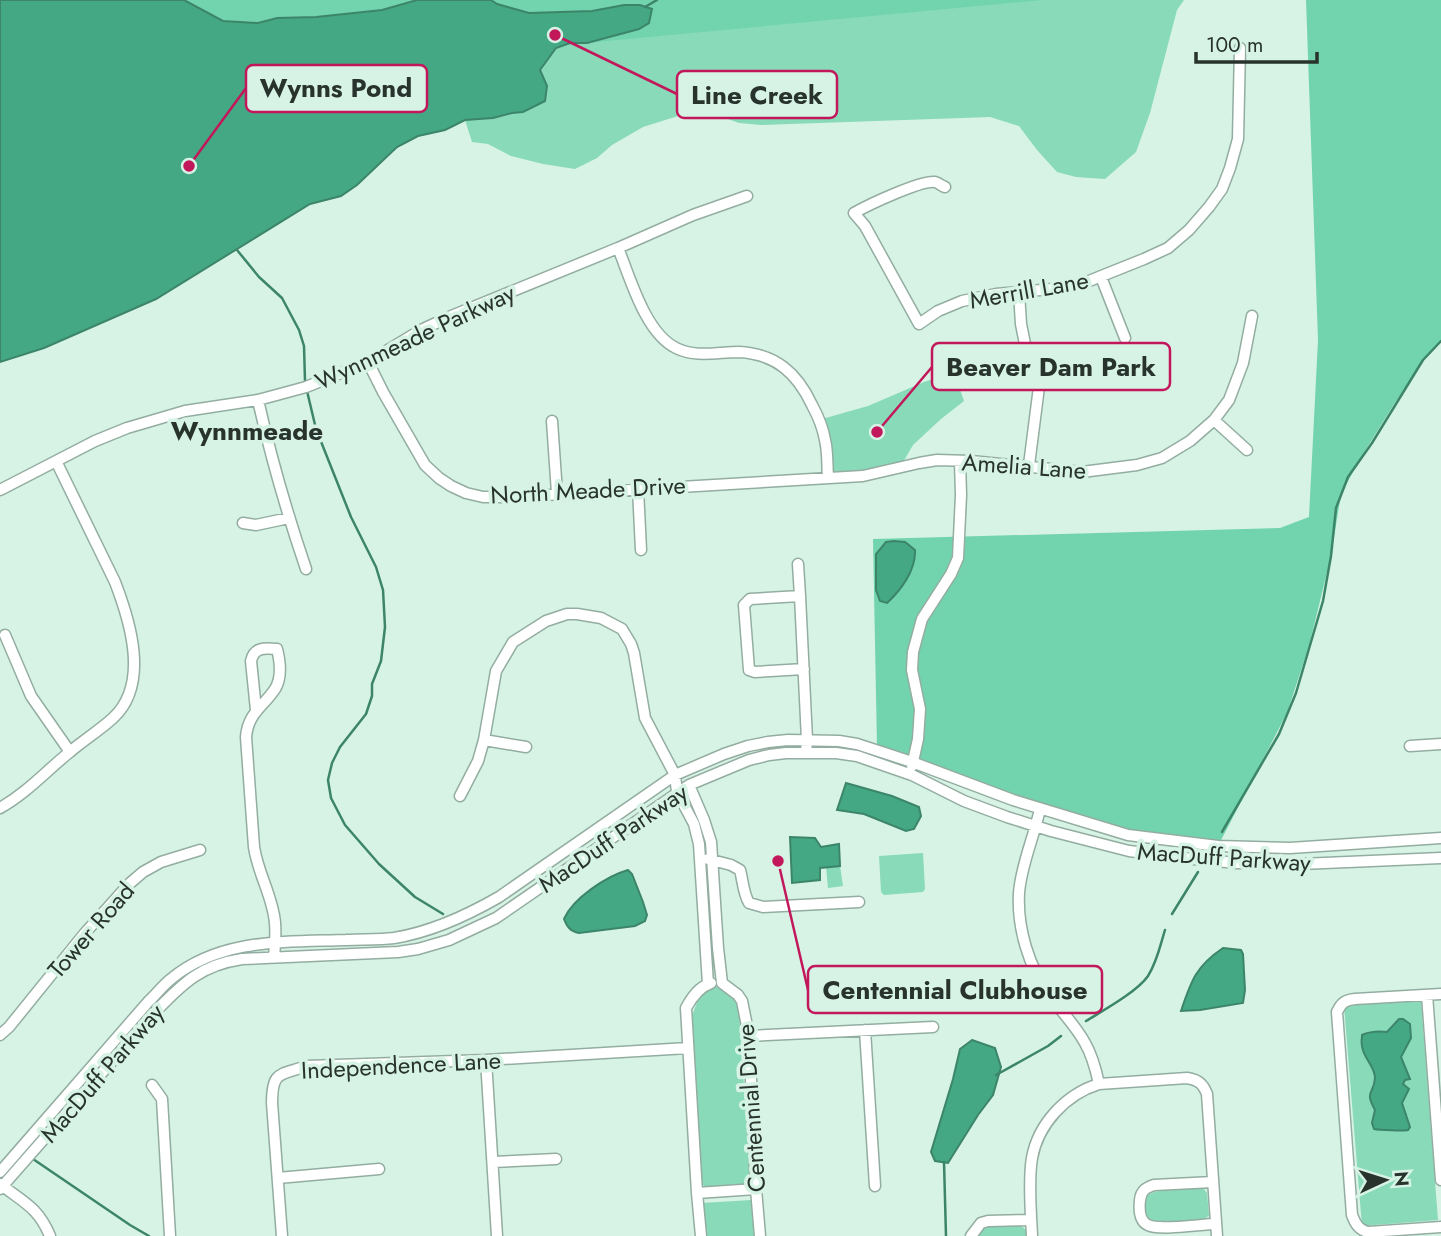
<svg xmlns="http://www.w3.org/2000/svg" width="1441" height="1236" viewBox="0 0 1441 1236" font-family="Jost,sans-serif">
  <rect width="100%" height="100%" fill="#d7f3e6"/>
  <!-- green -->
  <path fill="#88dab9" d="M 491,0 L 1184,0 L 1177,10 L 1150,113 L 1136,152 L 1105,179 L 1076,177 L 1057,172 L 1037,150 L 1019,126 L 990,117 L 761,125 L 739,123 L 706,111 L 678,116 L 643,127 L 612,145 L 597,158 L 575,169 L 543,164 L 511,156 L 488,144 L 472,142 L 465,120 L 493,118 L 512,113 L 523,112 L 545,100 L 540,70 L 555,48 L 570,43 Z
    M 954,372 L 964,401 L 941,419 L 913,445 L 902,464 L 879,471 L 834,471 L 831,444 L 822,419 L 868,406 L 924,382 Z
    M 923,853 L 925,889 L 923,892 L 884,895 L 881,892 L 879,856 Z
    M 840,866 L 843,886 L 828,888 L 826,867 Z
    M 713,986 C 729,990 733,993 739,1009 L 750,1179 L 748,1184 L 705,1187 L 702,1184 L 692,1016 L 700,994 Z
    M 1421,1000 L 1438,1220 L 1362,1226 L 1344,1006 Z
    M 1203,1188 L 1207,1193 L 1209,1216 L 1202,1220 L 1156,1223 C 1148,1220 1143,1216 1144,1207 C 1144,1204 1145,1198 1147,1196 C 1153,1188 1192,1189 1203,1188 Z
    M 751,1200 L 754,1236 L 705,1236 L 702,1203 Z
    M 1020,1225 L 1026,1230 L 1028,1236 L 975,1236 L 984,1227 Z"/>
  <!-- forest -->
  <path fill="#72d4ae" d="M 0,0 L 1042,0 L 0,98 Z
    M 1306,0 L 1441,0 L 1441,341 L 1427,355 L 1394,404 L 1360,459 L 1341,494 L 1331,556 L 1309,646 L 1287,713 L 1218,846 L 1128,835 L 1040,809 L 877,747 L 873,539 L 1280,528 L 1309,517 L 1318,340 Z"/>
  <!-- water -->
  <path fill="#44a885" stroke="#3c856b" stroke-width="2" d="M 0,0 L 184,0 L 223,21 L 258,23 L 277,18 L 316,17 L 382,10 L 417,0 L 491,0 L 497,4 L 529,13 L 592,11 L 624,5 L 640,5 L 652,9 L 649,23 L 639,29 L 587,43 L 570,43 L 556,48 L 540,70 L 547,86 L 545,101 L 523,112 L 512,113 L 493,118 L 465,120 L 445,130 L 418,136 L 397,147 L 357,185 L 341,196 L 310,204 L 156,299 L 44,348 L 0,362 Z
    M 894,541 L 905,542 L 915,550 C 916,570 901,590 887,603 L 880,601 L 876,590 L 876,554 L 886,542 Z
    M 846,783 L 892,796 L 919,807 L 921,816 L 914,829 L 906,831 L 864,814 L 837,810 Z
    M 790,837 L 815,838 L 821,847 L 839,844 L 840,866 L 820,868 L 820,880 L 792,883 Z
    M 628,870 L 632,874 L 643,902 L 647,915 L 645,921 L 635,926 L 579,933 C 570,931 567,927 564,919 C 573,898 607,876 628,870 Z
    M 1223,948 L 1241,950 L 1243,954 L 1245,990 L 1243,1003 L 1200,1010 L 1181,1011 C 1191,981 1196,966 1223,948 Z
    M 1399,1019 L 1403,1019 L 1410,1024 L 1411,1038 L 1401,1057 L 1410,1079 L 1405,1080 L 1403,1084 L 1409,1089 L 1402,1103 L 1410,1127 L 1408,1130 C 1404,1131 1379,1130 1374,1129 L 1372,1123 L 1375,1110 C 1364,1090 1374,1095 1375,1078 C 1375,1066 1363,1058 1362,1046 C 1361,1042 1362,1039 1362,1035 C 1371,1031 1378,1031 1387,1032 Z
    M 972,1040 L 995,1048 L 1001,1067 L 993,1095 L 978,1115 L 948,1163 L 935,1161 L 931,1152 L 953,1079 L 960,1049 Z"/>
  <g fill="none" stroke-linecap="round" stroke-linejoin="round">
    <!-- stream -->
    <path stroke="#3c856b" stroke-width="2.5" d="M 645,7 L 657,0
      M 237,250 L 259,277 L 282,298 L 299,330 L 304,346 L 305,381
      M 307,391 L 316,429 L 351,517 L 376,567 L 383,590 L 385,627 L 381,661 L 372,684 L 372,696 L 366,714 L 340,747 L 332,763 L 328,780 L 331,798 L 345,825 L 379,864 L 415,897 L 443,914
      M 1222,832 L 1279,734 L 1296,693 L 1323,601 L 1331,556 L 1336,508 L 1348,477 L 1372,443 L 1423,360 L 1441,341
      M 1172,914 L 1198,872
      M 1086,1021 C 1102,1011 1137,992 1148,976 C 1157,962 1160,946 1165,930
      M 996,1075 L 1048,1046 L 1061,1036
      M 33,1159 L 130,1225 L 149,1236
      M 944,1162 L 946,1236"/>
    <!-- minor casing -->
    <g stroke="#93ada1" stroke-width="13">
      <path id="minor" d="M 945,187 C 942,186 939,183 935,182 C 921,180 868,205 854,213 L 865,226 L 919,324 L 938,311 L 962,301 L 996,294 L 1074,287 L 1144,259 L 1168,248 L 1189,230 L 1209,207 L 1222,189 L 1230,168 L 1238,139 L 1240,48
        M 618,248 C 630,277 645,333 676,348 C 696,358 718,352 739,352 C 776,354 797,373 812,405 C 818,416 823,428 825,440 C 828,452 827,465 828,477
        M 1101,277 L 1125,338
        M 1019,293 L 1021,324 L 1025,344 L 1034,366 L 1039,387 L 1029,465
        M 368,362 L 383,392 L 425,465 L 439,478 L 451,486 L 466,493 L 483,497 L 513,497 L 863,476 L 919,463 L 937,460 L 971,461 L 1082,472 L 1137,465 L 1162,458 L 1190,441 L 1214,420 L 1229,400 L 1243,363 L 1252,316
        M 258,400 C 271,458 287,513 306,569
        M 1214,420 L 1247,450
        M 552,421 L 557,493
        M 638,489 L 641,550
        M 0,490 L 95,441 L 127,428 L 185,411 L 258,400 L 306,387 L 368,362 L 421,330 L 449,317 L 618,248 L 693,215 L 747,196
        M 243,523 L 256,525 L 289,518
        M 798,564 L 800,596
        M 5,635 L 31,696 L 70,752
        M 804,669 L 755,672 L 749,670 L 744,605 L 750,599 L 800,596 L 807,740 L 806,753
        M 256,710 L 251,661 C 254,647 264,648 277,649 C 280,661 282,678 275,689 C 263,707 248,713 246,737 L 254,847 C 258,874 273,897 275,923 C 276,934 275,946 274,957
        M 484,740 L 526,747
        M 1410,746 L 1441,744
        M 912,766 L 918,739 L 920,709 L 912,670 L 913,652 L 922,619 L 951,574 L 958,558 L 961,495 L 960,461
        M 689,785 L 704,820 L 711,842 L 718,948 L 722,983 L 738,995 L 742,1001 L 749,1036 L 756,1189 L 760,1236
        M 460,796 L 478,761 L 484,740 L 496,671 L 513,642 L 546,621 L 567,614 L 577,614 L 601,618 L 622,629 L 631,644 L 634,653 L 645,718 L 675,775 L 677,792 L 694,824 L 699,844 L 708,984
        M 0,808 C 27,793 47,770 71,751 C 84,740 100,730 113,718 C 150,684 130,621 115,582 L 56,461
        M 1040,809 C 1034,837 1021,865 1019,893 C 1017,928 1029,967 1049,995 C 1061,1011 1076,1026 1085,1043 C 1092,1055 1096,1070 1099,1084
        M 708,859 L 731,865 L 740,870 C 743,881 743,893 749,903 L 763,907 L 859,902
        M 1441,994 L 1355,999 C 1345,1000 1341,1003 1337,1012 L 1352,1215 C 1355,1223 1359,1231 1369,1232 L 1441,1227
        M 1427,995 L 1441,1180
        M 865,1030 L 875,1186
        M 0,1035 L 9,1027 L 85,933 L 129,884 L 143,872 L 161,862 L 200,850
        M 749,1036 L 933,1027
        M 486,1060 L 497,1236
        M 152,1085 L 162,1099 L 170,1236
        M 493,1162 L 556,1159
        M 0,1172 L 148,1002 C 156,995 163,985 171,979 C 220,938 286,942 346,940 C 362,939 378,940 394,938 C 432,932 466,916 499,897 L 675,775 L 724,754 L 748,746 L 768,742 L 788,740 L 839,741 L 857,744 L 912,762 L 1013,800 L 1128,835 L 1218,846 L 1290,848 L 1441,838
        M 278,1178 L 379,1169
        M 1213,1182 L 1154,1185 C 1145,1188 1141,1191 1140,1200 C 1139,1209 1139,1221 1148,1225 C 1159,1231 1202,1224 1216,1224
        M 0,1184 C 23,1202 38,1207 50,1236
        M 0,1189 L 157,1010 C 184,982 202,965 242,959 L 398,952 L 418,949 L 449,940 L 496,918 L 689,785 L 749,760 L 769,755 L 786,753 L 836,753 L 857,756 L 912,775 L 964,801 L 1007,817 L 1051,831 L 1129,851 L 1183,858 L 1237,863 L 1301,864 L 1441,858
        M 697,1193 L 756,1189
        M 282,1236 L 272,1103 C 272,1070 280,1076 306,1066 L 486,1060 L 688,1048
        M 701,1236 L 697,1193 L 686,1008 C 692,997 699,987 711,983
        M 971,1236 L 981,1223 L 988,1221 L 1031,1220
        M 1032,1236 C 1031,1213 1028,1180 1032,1158 C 1038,1124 1066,1094 1099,1084 L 1187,1078 C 1199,1080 1203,1084 1207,1094 L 1217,1236"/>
    </g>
    <!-- minor -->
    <use href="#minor" stroke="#fff" stroke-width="10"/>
  </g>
  <g text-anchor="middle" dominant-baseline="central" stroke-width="7" stroke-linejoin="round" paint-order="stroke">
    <!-- street labels -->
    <g font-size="24" fill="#28332e" stroke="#d7f3e6">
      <text transform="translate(1029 290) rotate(-10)">Merrill Lane</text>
      <text transform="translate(415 337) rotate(-25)">Wynnmeade Parkway</text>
      <text transform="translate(1024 466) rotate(4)">Amelia Lane</text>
      <text transform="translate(588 490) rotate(-3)">North Meade Drive</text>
      <text transform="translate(613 838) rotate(-34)">MacDuff Parkway</text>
      <text transform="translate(1224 857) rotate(4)">MacDuff Parkway</text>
      <text transform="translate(91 930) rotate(-49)">Tower Road</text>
      <text transform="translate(401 1065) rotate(-3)">Independence Lane</text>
      <text transform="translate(102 1073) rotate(-49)">MacDuff Parkway</text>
      <text transform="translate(751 1108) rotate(-94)">Centennial Drive</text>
    </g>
    <!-- neighbourhood labels -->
    <g font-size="26" font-weight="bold" fill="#28332e" stroke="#d7f3e6">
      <text x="247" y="431">Wynnmeade</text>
    </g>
  </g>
  <!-- callouts -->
  <path fill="none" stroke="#c2185b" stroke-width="2.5" d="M189 166L246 88M555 35L677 94M877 432L932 367M778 861L808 990"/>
  <g fill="#c2185b" stroke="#d7f3e6" stroke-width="2.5">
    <circle cx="189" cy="166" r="7"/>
    <circle cx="555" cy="35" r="7"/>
    <circle cx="877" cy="432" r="7"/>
    <circle cx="778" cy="861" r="7"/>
  </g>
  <g fill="#d7f3e6" stroke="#c2185b" stroke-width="2.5">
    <rect x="246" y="65" width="181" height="47" rx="7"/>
    <rect x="677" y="71" width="160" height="47" rx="7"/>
    <rect x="932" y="343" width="238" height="47" rx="7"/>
    <rect x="808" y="966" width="294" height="47" rx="7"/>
  </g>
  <g font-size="26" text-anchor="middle" font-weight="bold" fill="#28332e">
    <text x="336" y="97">Wynns Pond</text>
    <text x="757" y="104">Line Creek</text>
    <text x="1051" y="376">Beaver Dam Park</text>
    <text x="955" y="999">Centennial Clubhouse</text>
  </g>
  <!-- north arrow -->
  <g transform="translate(1385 1180) rotate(86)" stroke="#d7f3e6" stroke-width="5" paint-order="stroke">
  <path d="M0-5L12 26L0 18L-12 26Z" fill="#28332e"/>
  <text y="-10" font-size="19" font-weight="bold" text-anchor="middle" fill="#28332e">N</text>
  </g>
  <!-- scale -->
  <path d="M1196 52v10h121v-10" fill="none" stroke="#28332e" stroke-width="3.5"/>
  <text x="1206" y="52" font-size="21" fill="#28332e" stroke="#d7f3e6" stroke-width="5" paint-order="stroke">100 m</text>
</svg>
